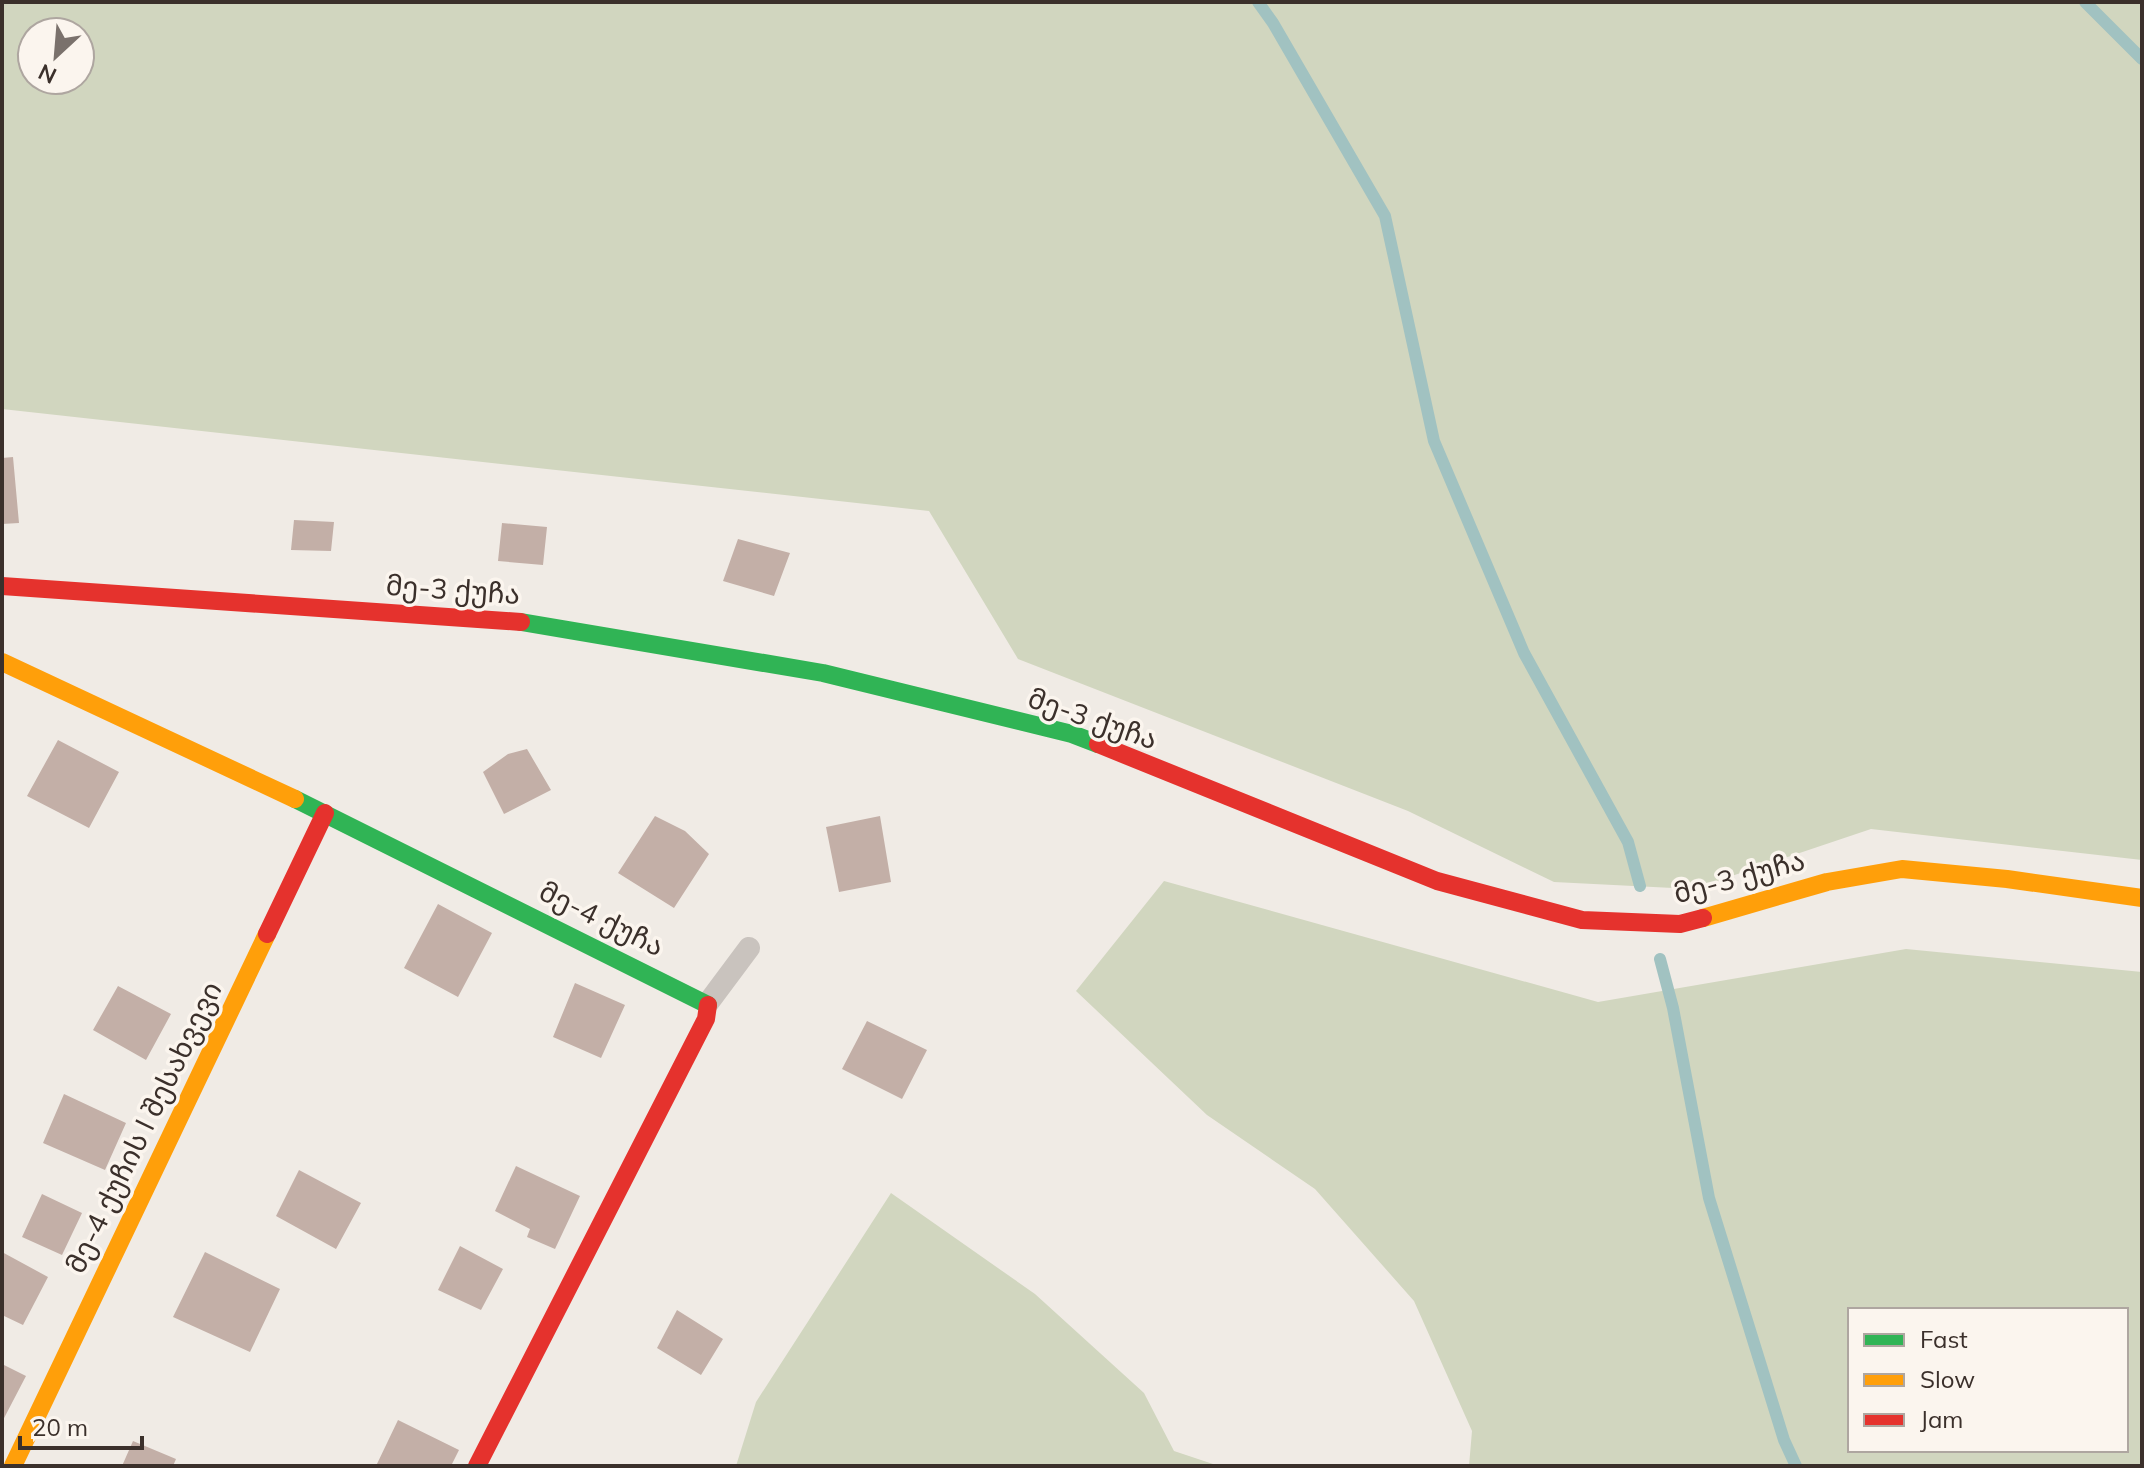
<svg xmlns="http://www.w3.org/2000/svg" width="2144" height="1468" viewBox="0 0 2144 1468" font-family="Mulish,'Noto Sans Georgian',sans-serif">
  <rect width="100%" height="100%" fill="#f0ebe5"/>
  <!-- green -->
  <path fill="#d1d6bf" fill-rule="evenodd" d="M 2,2 L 2142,2 L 2142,860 L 1871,829 L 1693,889 L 1554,882 L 1408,811 L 1018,659 L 929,511 L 2,409 ZM 32,32 L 80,32 L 80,80 L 32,80 Z
    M 1164,881 L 1598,1002 L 1906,949 L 2142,972 L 2142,1466 L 1469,1466 L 1472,1431 L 1414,1301 L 1315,1189 L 1207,1115 L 1076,991 ZM 1850,1310 L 2126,1310 L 2126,1450 L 1850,1450 Z
    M 891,1193 L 1035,1294 L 1144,1393 L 1174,1451 L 1219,1466 L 736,1466 L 756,1402 Z"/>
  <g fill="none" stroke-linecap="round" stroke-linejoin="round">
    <!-- stream -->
    <path stroke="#a1c2c1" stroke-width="12" d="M 1258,2 L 1273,23 L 1385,216 L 1434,441 L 1524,653 L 1628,842 L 1640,886
      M 2085,2 L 2142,59
      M 1660,959 L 1673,1008 L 1709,1198 L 1784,1440 L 1796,1466"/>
  </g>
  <!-- building -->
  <path fill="#c3afa7" d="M 13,457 L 19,523 L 2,524 L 2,458 Z
    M 294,520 L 334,522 L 331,551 L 291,550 Z
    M 502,523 L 547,527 L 543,565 L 498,561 Z
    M 738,539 L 790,553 L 774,596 L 723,581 Z
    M 58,740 L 119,772 L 89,828 L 27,796 Z
    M 527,749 L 551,790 L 504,814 L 483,772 L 508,754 Z
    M 655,816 L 685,831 L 709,854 L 674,908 L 618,873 Z
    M 880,816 L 891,882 L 839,892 L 826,827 Z
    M 438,904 L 492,933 L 458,997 L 404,968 Z
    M 575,983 L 625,1005 L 601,1058 L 553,1037 Z
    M 118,986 L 171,1014 L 146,1060 L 93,1030 Z
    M 867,1021 L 927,1050 L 902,1099 L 842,1069 Z
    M 64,1094 L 126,1123 L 105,1170 L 43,1143 Z
    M 516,1166 L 580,1196 L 555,1249 L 527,1237 L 530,1229 L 495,1211 Z
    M 299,1170 L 361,1203 L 336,1249 L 276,1216 Z
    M 42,1194 L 82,1213 L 62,1255 L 22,1237 Z
    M 460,1246 L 503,1269 L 481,1310 L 438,1290 Z
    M 2,1252 L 48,1277 L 23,1325 L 2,1315 Z
    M 205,1252 L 280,1289 L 250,1352 L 173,1317 Z
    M 677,1310 L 723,1339 L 701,1375 L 657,1348 Z
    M 2,1364 L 26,1376 L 2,1422 Z
    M 398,1420 L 459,1450 L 451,1466 L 376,1466 Z
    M 133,1441 L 176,1459 L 173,1466 L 122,1466 Z"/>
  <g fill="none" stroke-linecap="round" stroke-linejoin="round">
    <!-- lane -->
    <path stroke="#c9c3be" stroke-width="22" d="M 708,1003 L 749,948"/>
    <!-- fast -->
    <path stroke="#30b455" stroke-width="18" d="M 521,622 L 823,673 L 1072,734 L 1098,744
      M 295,799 L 708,1005"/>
    <!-- slow -->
    <path stroke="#ff9f0a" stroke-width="18" d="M 2,662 L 295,799
      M 1703,918 L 1827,882 L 1902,869 L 2007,879 L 2142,898
      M 13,1466 L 267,934"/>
    <!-- jam -->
    <path stroke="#e5322d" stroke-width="18" d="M 2,586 L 521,622
      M 1098,744 L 1437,881 L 1582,920 L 1680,924 L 1703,918
      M 267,934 L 325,813
      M 477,1466 L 706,1019 L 708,1005"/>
  </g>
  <g text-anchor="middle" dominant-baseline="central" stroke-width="7" stroke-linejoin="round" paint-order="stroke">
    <!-- street labels -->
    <g font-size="28" fill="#3b302b" stroke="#fbf5ee">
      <text transform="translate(453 589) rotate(4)">მე-3 ქუჩა</text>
      <text transform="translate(1093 718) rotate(19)">მე-3 ქუჩა</text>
      <text transform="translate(1739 876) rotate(-15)">მე-3 ქუჩა</text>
      <text transform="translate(602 918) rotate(26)">მე-4 ქუჩა</text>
      <text transform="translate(143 1127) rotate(-64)">მე-4 ქუჩის I შესახვევი</text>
    </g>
  </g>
  <!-- border -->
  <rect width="2144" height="1468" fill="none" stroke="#3b302b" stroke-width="8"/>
  <!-- legend -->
  <rect x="1848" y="1308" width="280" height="144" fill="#fbf5ee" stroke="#aea6a0" stroke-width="2"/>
  <rect x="1864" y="1334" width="40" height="12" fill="#30b455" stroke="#aea6a0" stroke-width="2"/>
  <text x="1920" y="1348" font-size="24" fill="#3b302b">Fast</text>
  <rect x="1864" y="1374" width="40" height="12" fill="#ff9f0a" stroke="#aea6a0" stroke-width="2"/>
  <text x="1920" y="1388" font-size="24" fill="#3b302b">Slow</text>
  <rect x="1864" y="1414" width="40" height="12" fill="#e5322d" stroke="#aea6a0" stroke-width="2"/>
  <text x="1920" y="1428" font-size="24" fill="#3b302b">Jam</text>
  <!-- north arrow -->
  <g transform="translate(56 56) rotate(206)"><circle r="38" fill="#fbf5ee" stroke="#aea6a0" stroke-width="2"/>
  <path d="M0-6L14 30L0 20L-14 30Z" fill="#7a716c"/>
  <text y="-12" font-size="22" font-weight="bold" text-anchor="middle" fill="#3b302b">N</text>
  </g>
  <!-- scale -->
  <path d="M20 1436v12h122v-12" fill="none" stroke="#3b302b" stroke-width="4"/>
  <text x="32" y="1436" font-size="24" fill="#3b302b" stroke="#fbf5ee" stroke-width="6" paint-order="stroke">20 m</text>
</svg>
